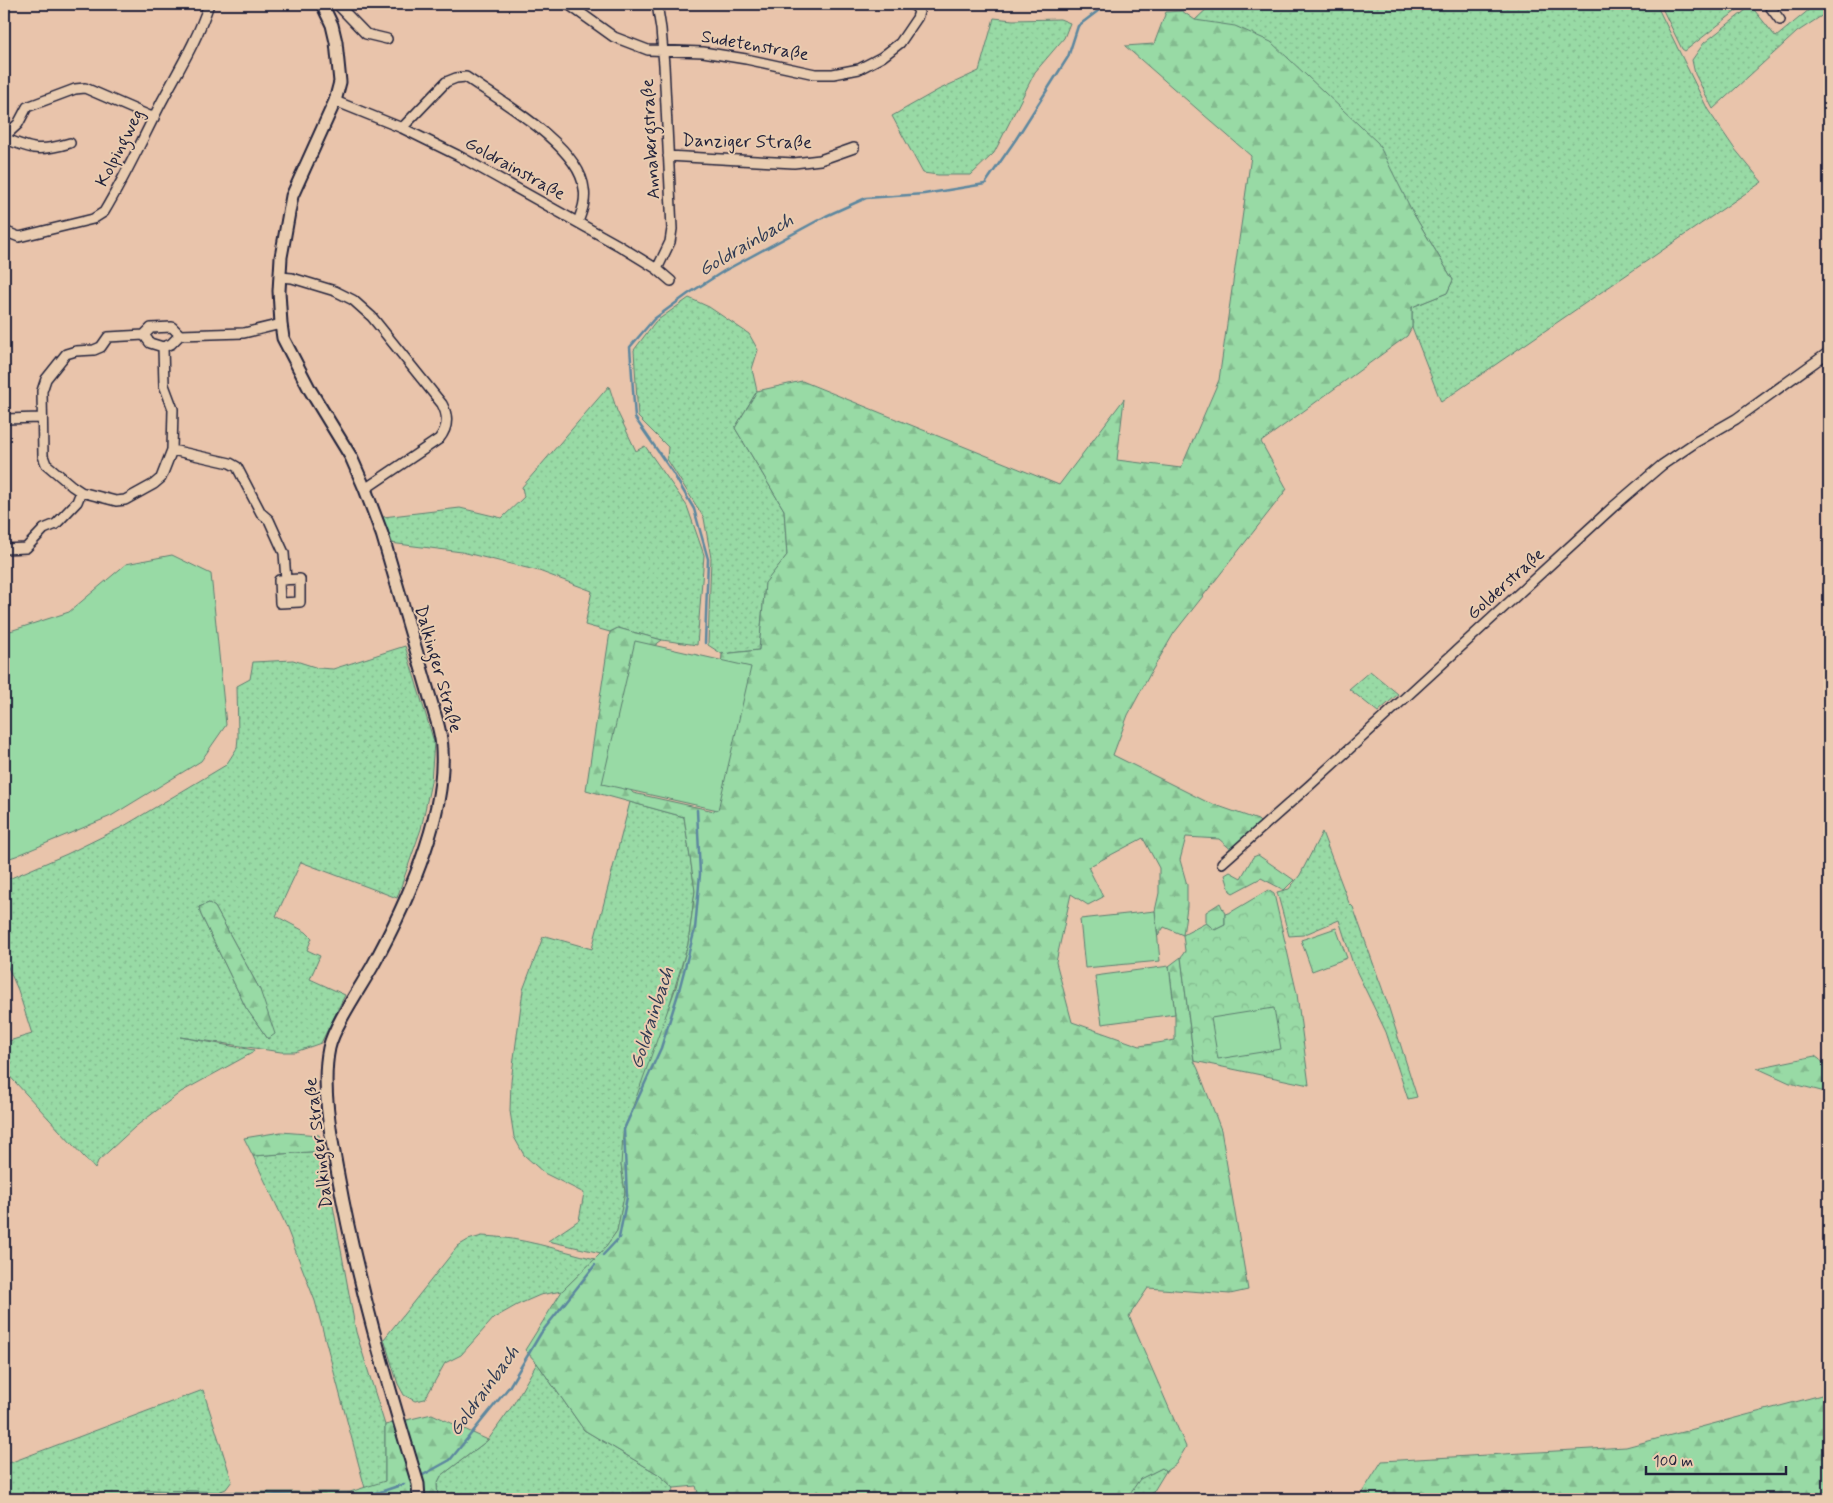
<svg xmlns="http://www.w3.org/2000/svg" width="1833" height="1503" viewBox="0 0 1833 1503" font-family="Mynerve,sans-serif">
  <defs>
    <pattern id="grass-dots" width="8" height="8" patternUnits="userSpaceOnUse" patternTransform="scale(1.25)"><rect width="8" height="8" fill="#98daa5"/><path d="M2 2h.1M6 6h.1" fill="none" stroke="#83bb8f" stroke-width="1.8" stroke-linecap="round"/></pattern>
    <pattern id="forest-firs" width="22" height="20" patternUnits="userSpaceOnUse" patternTransform="scale(1.25)"><rect width="22" height="20" fill="#98daa5"/><path d="M5 1l3.5 6h-7zM16 11l3.5 6h-7z" fill="#83bb8f"/></pattern>
    <pattern id="park-crowns" width="20" height="18" patternUnits="userSpaceOnUse" patternTransform="scale(1.25)"><rect width="20" height="18" fill="#98daa5"/><path d="M2 6a3 3 0 1 1 6 0M12 15a3 3 0 1 1 6 0" fill="none" stroke="#83bb8f"/></pattern>
  </defs>
  <rect width="100%" height="100%" fill="#e9c4ab"/>
  <filter id="ink" filterUnits="userSpaceOnUse"><feTurbulence type="fractalNoise" baseFrequency=".02" numOctaves="2"/><feDisplacementMap in="SourceGraphic" scale="10" xChannelSelector="R" yChannelSelector="G"/><feConvolveMatrix kernelMatrix="1 2 1 2 8 2 1 2 1" color-interpolation-filters="sRGB"/></filter>
  <g filter="url(#ink)">
    <!-- grass -->
    <path fill="url(#grass-dots)" stroke="#5d7e70" fill-rule="evenodd" d="M 1212,4 L 1656,4 L 1708,110 L 1734,148 L 1762,182 L 1441,402 L 1412,327 L 1412,307 L 1447,293 L 1453,280 L 1413,213 L 1195,20 Z
      M 1660,4 L 1745,4 L 1685,51 L 1682,49 Z
      M 1816,4 L 1829,4 L 1829,11 L 1797,32 L 1713,109 L 1695,74 L 1692,60 L 1704,43 L 1751,6 L 1776,37 Z
      M 994,18 L 1013,20 L 1060,19 L 1070,23 L 1064,38 L 1035,72 L 994,153 L 971,175 L 938,175 L 923,173 L 892,116 L 938,90 L 979,71 Z
      M 689,298 L 709,307 L 749,334 L 758,350 L 752,369 L 757,391 L 735,428 L 784,510 L 787,555 L 765,584 L 759,650 L 722,654 L 708,645 L 711,558 L 704,518 L 667,459 L 668,447 L 638,417 L 634,350 L 655,322 Z
      M 609,386 L 617,411 L 636,451 L 645,446 L 687,506 L 704,555 L 697,645 L 662,640 L 618,628 L 610,632 L 585,625 L 592,591 L 539,571 L 462,552 L 390,543 L 383,517 L 460,508 L 502,518 L 524,497 L 522,487 Z
      M 405,646 L 434,742 L 431,782 L 421,829 L 397,898 L 301,862 L 276,916 L 306,932 L 312,938 L 307,950 L 320,956 L 310,979 L 345,995 L 321,1043 L 295,1052 L 281,1052 L 180,1037 L 254,1050 L 252,1053 L 181,1092 L 135,1127 L 98,1161 L 95,1169 L 4,1070 L 4,1044 L 9,1041 L 32,1034 L 18,990 L 4,958 L 4,881 L 67,854 L 124,826 L 226,765 L 237,748 L 238,737 L 237,686 L 250,679 L 253,662 L 293,660 L 318,668 L 333,669 ZM 209,903 L 215,907 L 260,990 L 268,1039 L 246,1008 L 201,915 L 199,907 Z
      M 1370,671 L 1398,694 L 1378,712 L 1349,689 Z
      M 630,802 L 684,817 L 695,890 L 688,944 L 621,1165 L 625,1192 L 617,1231 L 601,1253 L 548,1241 L 579,1220 L 584,1193 L 544,1173 L 524,1155 L 514,1137 L 510,1111 L 511,1081 L 523,990 L 543,937 L 546,936 L 592,949 Z
      M 1322,832 L 1349,903 L 1353,907 L 1387,1002 L 1417,1097 L 1408,1099 L 1386,1032 L 1353,964 L 1339,920 L 1303,935 L 1289,936 L 1277,892 L 1289,889 L 1300,875 Z
      M 323,1151 L 356,1332 L 385,1425 L 385,1482 L 365,1488 L 315,1301 L 284,1221 L 253,1156 Z
      M 482,1236 C 521,1237 558,1250 595,1259 L 562,1291 L 540,1295 L 517,1305 L 494,1318 L 461,1355 L 445,1363 L 425,1399 L 415,1401 L 404,1395 L 398,1384 L 384,1339 L 458,1246 L 468,1240 Z
      M 537,1363 L 584,1430 L 658,1474 L 674,1488 L 672,1492 C 650,1492 629,1491 608,1499 L 438,1499 L 437,1484 L 441,1476 L 488,1440 L 513,1405 Z
      M 203,1390 L 232,1481 L 226,1489 L 218,1492 L 145,1490 L 118,1499 L 4,1499 L 4,1465 Z
      M 1162,1468 L 1166,1471 L 1149,1499 L 1126,1499 L 1139,1479 Z
      M 698,1492 L 700,1499 L 662,1499 L 661,1498 Z"/>
    <!-- forest -->
    <path fill="url(#forest-firs)" stroke="#5d7e70" d="M 1182,11 L 1195,20 L 1235,26 L 1271,42 L 1378,143 L 1413,213 L 1453,280 L 1447,293 L 1412,307 L 1412,327 L 1407,336 L 1261,442 L 1287,489 L 1174,633 L 1150,674 L 1128,715 L 1113,755 L 1207,802 L 1258,820 L 1263,825 L 1234,852 L 1219,839 L 1186,837 L 1180,860 L 1187,885 L 1187,907 L 1183,935 L 1164,927 L 1158,936 L 1155,911 L 1159,893 L 1159,868 L 1143,838 L 1088,867 L 1103,897 L 1088,905 L 1071,894 L 1056,962 L 1072,1022 L 1140,1046 L 1175,1040 L 1175,1014 L 1169,966 L 1181,957 L 1194,1061 L 1198,1069 L 1221,1130 L 1248,1290 L 1230,1294 L 1148,1288 L 1129,1316 L 1186,1447 L 1176,1464 L 1166,1471 L 1162,1468 L 1140,1479 L 1126,1499 L 700,1499 L 696,1486 L 674,1488 L 658,1474 L 584,1430 L 537,1363 L 525,1350 L 562,1291 L 601,1253 L 617,1231 L 625,1192 L 621,1165 L 623,1134 L 676,987 L 688,944 L 695,891 L 684,817 L 586,790 L 610,632 L 618,628 L 662,640 L 646,652 L 622,779 L 633,793 L 714,811 L 743,672 L 721,667 L 722,654 L 759,650 L 765,583 L 787,555 L 784,510 L 735,428 L 757,391 L 802,381 L 1059,485 L 1124,399 L 1117,460 L 1181,468 L 1219,380 L 1251,156 L 1125,46 L 1154,44 L 1166,12 Z
      M 1258,855 L 1294,880 L 1284,890 L 1261,878 L 1233,893 L 1230,891 L 1225,875 L 1230,872 L 1241,878 L 1253,857 Z
      M 209,903 L 215,907 L 260,990 L 275,1034 L 268,1039 L 246,1008 L 201,915 L 199,907 Z
      M 1220,903 L 1225,914 L 1225,925 L 1215,930 L 1206,923 L 1206,912 Z
      M 1815,1056 C 1832,1068 1829,1074 1829,1093 L 1790,1083 L 1757,1068 Z
      M 281,1132 L 319,1135 L 323,1151 L 253,1156 L 244,1138 Z
      M 1829,1393 L 1829,1499 L 1358,1499 L 1382,1461 L 1626,1447 Z
      M 432,1414 L 488,1440 L 441,1476 L 437,1484 L 438,1499 L 428,1499 L 428,1497 L 412,1495 L 396,1499 L 118,1499 L 145,1490 L 241,1492 L 350,1492 L 385,1481 L 385,1425 Z"/>
    <!-- park -->
    <path fill="url(#park-crowns)" stroke="#5d7e70" d="M 1268,890 L 1274,894 L 1297,994 L 1309,1085 L 1194,1061 L 1181,957 L 1185,951 L 1183,935 L 1206,923 L 1215,930 L 1225,925 L 1225,914 L 1231,912 Z"/>
    <!-- garden -->
    <path fill="#98daa5" stroke="#5d7e70" d="M 172,555 L 211,574 L 226,725 L 201,761 L 111,816 L 16,856 L 4,860 L 4,633 L 69,612 L 126,564 Z
      M 635,641 L 751,667 L 718,810 L 602,784 Z
      M 1155,911 L 1160,961 L 1085,968 L 1080,919 Z
      M 1336,928 L 1347,958 L 1312,971 L 1301,940 Z
      M 1169,966 L 1175,1014 L 1102,1024 L 1095,976 Z
      M 1274,1008 L 1281,1049 L 1218,1059 L 1211,1018 Z"/>
    <g fill="none" stroke-linecap="round" stroke-linejoin="round">
      <!-- stream -->
      <path stroke="#5c879f" stroke-width="2.5" d="M 705,643 L 708,559 L 694,509 L 673,473 L 635,418 L 630,347 L 654,319 L 688,294 L 724,271 L 826,216 L 866,198 L 924,194 L 985,184 L 1016,139 L 1068,57 L 1078,26 L 1107,4
        M 603,1255 L 619,1238 L 627,1197 L 624,1129 L 661,1048 L 678,994 L 695,929 L 700,874 L 697,810
        M 423,1475 L 450,1460 L 509,1387 L 541,1333 L 595,1265
        M 240,1499 L 276,1495 L 348,1497 L 380,1492 L 404,1484"/>
      <!-- minor casing -->
      <g stroke="#22223b" stroke-width="12">
        <path id="minor" d="M 337,4 L 366,34 L 387,39
          M 568,4 L 614,37 L 648,50 L 703,52 L 746,59 L 815,74 L 833,74 L 859,69 L 882,57 L 900,43 L 917,18 L 919,12 L 916,7 L 911,4
          M 1768,4 L 1780,20
          M 335,101 L 402,128 L 457,155 L 618,245 L 657,269 L 671,281
          M 402,128 L 446,82 L 456,78 L 466,77 C 499,100 580,146 584,189 C 586,201 582,211 578,222
          M 4,137 L 18,124 L 27,107 L 75,89 L 85,88 L 154,118
          M 4,138 C 32,150 40,152 70,143
          M 668,156 L 794,163 L 820,160 L 854,148
          M 4,231 L 19,237 L 93,219 L 104,212 C 125,177 142,140 161,103 C 179,69 197,41 209,4
          M 657,269 L 670,242 L 672,229 L 664,65 L 661,29 L 657,4
          M 280,277 L 292,278 L 335,291 L 353,300 L 372,317 L 442,404 C 449,417 448,428 439,439 L 365,489
          M 172,327 L 180,335 L 171,344 L 163,347 L 150,343 L 144,335 L 151,328 Z
          M 144,335 L 108,337 L 101,347 L 94,350 L 76,351 L 66,354 L 46,379 L 42,391 L 43,456 L 46,464 L 72,486 L 81,492 L 116,501 L 125,500 L 154,484 L 161,478 L 172,450 L 173,409 L 164,385 L 163,347
          M 180,335 L 244,333 L 281,324
          M 4,419 L 41,418
          M 172,450 L 230,463 L 237,467 L 261,513 L 269,520 L 284,553 L 286,580
          M 4,549 L 26,548 L 44,529 L 56,524 L 77,502 L 81,492
          M 300,579 L 300,602 L 280,603 L 279,580 Z
          M 1222,863 L 1310,785 L 1613,507 L 1662,465 L 1696,442 L 1736,419 L 1829,352"/>
      </g>
      <!-- tertiary casing -->
      <g stroke="#22223b" stroke-width="15">
        <path id="tertiary" d="M 322,4 L 332,25 L 336,42 L 340,82 L 335,101 L 292,196 L 281,257 L 279,291 L 281,324 L 283,338 L 310,390 L 351,457 L 365,489 L 382,534 L 438,725 C 440,733 442,741 442,749 C 446,818 405,907 372,967 C 360,988 334,1026 329,1048 C 321,1086 331,1137 338,1175 C 357,1280 387,1382 418,1484 L 419,1499"/>
      </g>
      <!-- minor -->
      <use href="#minor" stroke="#e9ccb0" stroke-width="9"/>
      <!-- tertiary -->
      <use href="#tertiary" stroke="#e9ccb0" stroke-width="11"/>
    </g>
  </g>
  <g text-anchor="middle" dominant-baseline="central" stroke-width="4" stroke-linejoin="round" paint-order="stroke">
    <!-- street labels -->
    <g font-size="18" fill="#22223b" stroke="#e9ccb0">
      <text transform="translate(755 46) rotate(10)">Sudetenstraße</text>
      <text transform="translate(651 139) rotate(-93)">Annabergstraße</text>
      <text transform="translate(747 142) rotate(1)">Danziger Straße</text>
      <text transform="translate(120 148) rotate(-63)">Kolpingweg</text>
      <text transform="translate(515 169) rotate(29)">Goldrainstraße</text>
      <text transform="translate(1506 584) rotate(-42)">Golderstraße</text>
      <text transform="translate(438 669) rotate(74)">Dalkinger Straße</text>
      <text transform="translate(319 1143) rotate(-97)">Dalkinger Straße</text>
    </g>
    <!-- water labels -->
    <g font-size="19" font-style="italic" fill="#303b54" stroke="#e9ccb0">
      <text transform="translate(746 245) rotate(-30)">Goldrainbach</text>
      <text transform="translate(652 1018) rotate(-72)">Goldrainbach</text>
      <text transform="translate(484 1391) rotate(-54)">Goldrainbach</text>
    </g>
  </g>
  <!-- margin -->
  <rect width="1833" height="1503" fill="none" stroke="#e9ccb0" stroke-width="20"/>
  <rect x="10" y="10" width="1813" height="1483" fill="none" stroke="#22223b" stroke-width="2" filter="url(#ink)"/>
  <!-- scale -->
  <path d="M1646 1466v8h140v-8" fill="none" stroke="#22223b" stroke-width="2.5"/>
  <text x="1653" y="1466" font-size="15" fill="#22223b" stroke="#e9ccb0" stroke-width="4" paint-order="stroke">100 m</text>
</svg>
